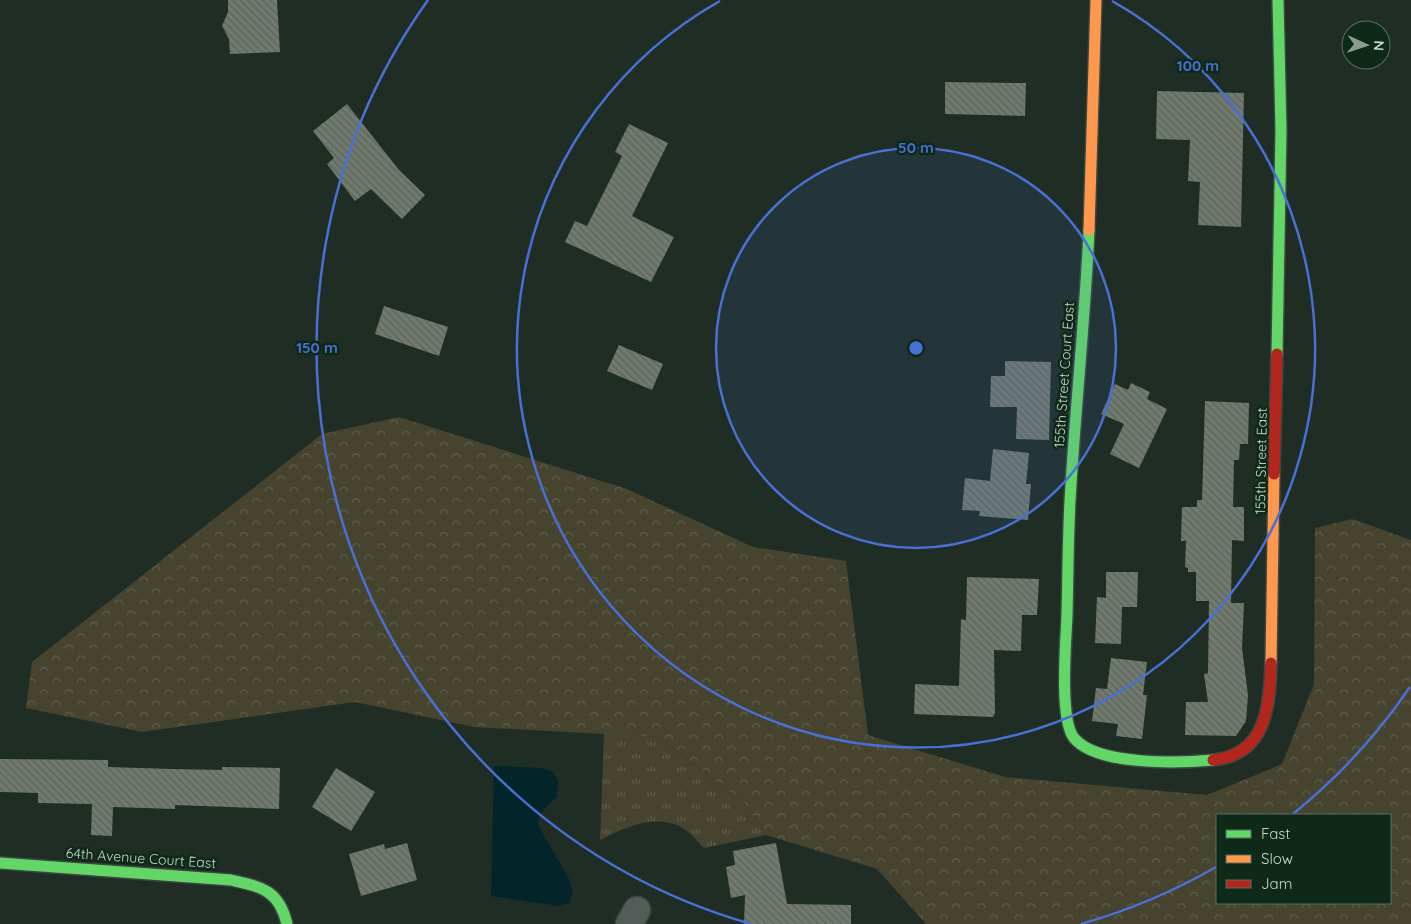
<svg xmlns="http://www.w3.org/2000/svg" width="1411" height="924" viewBox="0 0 1411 924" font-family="Quicksand,sans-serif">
  <defs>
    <pattern id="forest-crowns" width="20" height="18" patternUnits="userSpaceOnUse" patternTransform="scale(1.25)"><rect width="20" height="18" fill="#46432f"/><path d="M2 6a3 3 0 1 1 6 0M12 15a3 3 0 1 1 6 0" fill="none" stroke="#5f5d4c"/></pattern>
    <pattern id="park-tufts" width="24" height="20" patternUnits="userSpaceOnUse" patternTransform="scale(1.25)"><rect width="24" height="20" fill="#46432f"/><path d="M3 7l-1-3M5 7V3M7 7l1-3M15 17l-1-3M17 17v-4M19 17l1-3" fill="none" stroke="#5f5d4c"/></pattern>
    <pattern id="building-back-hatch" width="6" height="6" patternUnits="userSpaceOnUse" patternTransform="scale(1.25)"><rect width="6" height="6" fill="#717a6e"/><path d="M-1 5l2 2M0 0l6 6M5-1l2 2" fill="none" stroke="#5c635a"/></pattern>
  </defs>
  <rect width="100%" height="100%" fill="#1f2d24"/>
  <!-- forest -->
  <path fill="url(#forest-crowns)" fill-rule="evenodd" d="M 399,417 L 627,489 L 753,547 L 846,561 L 868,735 L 1005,777 L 1207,795 L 1282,764 L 1314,684 L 1315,528 L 1352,519 L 1411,540 L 1411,924 L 926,924 L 877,869 L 766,835 L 745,804 L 659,737 L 474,727 L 355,702 L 142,732 L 26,708 L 32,662 L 322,434 ZM 1217,815 L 1390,815 L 1390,903 L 1217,903 Z"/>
  <!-- park -->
  <path fill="url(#park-tufts)" d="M 604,733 L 659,737 L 745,804 L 766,835 L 704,848 C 699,843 693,836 687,831 C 660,811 626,827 600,840 Z"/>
  <!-- water -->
  <path fill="#032429" d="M 494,766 L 541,768 L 553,772 L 558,781 L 557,796 L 539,815 L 538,825 L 569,879 L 573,892 L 569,903 L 560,906 L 491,896 Z"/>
  <!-- building -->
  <path fill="url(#building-back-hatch)" d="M 228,0 L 277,0 L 280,52 L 230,54 L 229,39 L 222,26 L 228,12 Z
    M 945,82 L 1026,83 L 1025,116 L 945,114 Z
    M 1157,91 L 1244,93 L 1241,227 L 1198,225 L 1200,182 L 1188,181 L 1190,140 L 1156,139 Z
    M 347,104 L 399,170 L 425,195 L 402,219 L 371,189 L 355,201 L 327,164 L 334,158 L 313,131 Z
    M 629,124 L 668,143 L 632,216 L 674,237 L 651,282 L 565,242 L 575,221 L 587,226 L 622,156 L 615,152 Z
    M 384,306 L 448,327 L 439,356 L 375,334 Z
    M 619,345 L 663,364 L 652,390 L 607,371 Z
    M 1005,361 L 1051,362 L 1049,440 L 1016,439 L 1017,407 L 990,407 L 991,376 L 1005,376 Z
    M 1131,383 L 1150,392 L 1147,399 L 1167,409 L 1139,468 L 1110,454 L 1124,424 L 1101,414 L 1115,384 L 1128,390 Z
    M 1205,401 L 1249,403 L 1248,444 L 1240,444 L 1239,460 L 1234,460 L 1233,507 L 1244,507 L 1244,541 L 1232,540 L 1231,603 L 1244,603 L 1242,648 L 1248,695 L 1246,721 L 1236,736 L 1185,735 L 1186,702 L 1208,702 L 1204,674 L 1208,673 L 1209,601 L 1196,601 L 1196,572 L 1188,572 L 1188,568 L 1185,567 L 1186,541 L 1181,541 L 1182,507 L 1197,507 L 1197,500 L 1202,500 Z
    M 993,449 L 1029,453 L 1026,484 L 1031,484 L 1028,520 L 979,516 L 980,511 L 962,510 L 965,478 L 990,481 Z
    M 1106,572 L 1138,572 L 1137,607 L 1122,607 L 1121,644 L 1095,643 L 1097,597 L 1106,598 Z
    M 967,577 L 1039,579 L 1037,615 L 1022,615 L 1021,651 L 994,650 L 995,713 L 993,717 L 914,714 L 915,684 L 959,686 L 961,619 L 966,620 Z
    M 1111,658 L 1147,662 L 1143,695 L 1147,695 L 1142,739 L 1116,736 L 1118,724 L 1092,721 L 1096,688 L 1107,689 Z
    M 0,759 L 108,760 L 108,767 L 172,769 L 222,770 L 222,767 L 280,768 L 279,809 L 175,805 L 175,809 L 113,807 L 112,836 L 91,835 L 92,804 L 38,803 L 38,793 L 0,792 Z
    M 336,768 L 375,792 L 351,831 L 312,807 Z
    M 407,843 L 417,880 L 361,896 L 349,854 L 384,844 L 385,849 Z
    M 776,843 L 787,904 L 851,905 L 851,924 L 744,924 L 745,895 L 731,898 L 726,867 L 735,865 L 733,851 Z"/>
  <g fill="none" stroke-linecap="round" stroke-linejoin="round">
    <!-- street casing -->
    <g stroke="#3b4740" stroke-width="29">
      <path id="street" d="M 629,924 L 637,910"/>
    </g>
    <!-- fast casing -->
    <g stroke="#3b4740" stroke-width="14">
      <path id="fast" d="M 1089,230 C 1085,321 1075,411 1070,501 C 1068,539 1068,577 1067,615 C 1066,641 1059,719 1074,738 C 1097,766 1180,763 1213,760
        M 1277,354 L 1281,130 L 1278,0
        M 0,863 L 231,880 C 262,887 279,890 287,924"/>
    </g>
    <!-- slow casing -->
    <g stroke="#3b4740" stroke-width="14">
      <path id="slow" d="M 1089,230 L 1096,0
        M 1271,663 L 1274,474"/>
    </g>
    <!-- jam casing -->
    <g stroke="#3b4740" stroke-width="14">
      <path id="jam" d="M 1274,474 L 1277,354
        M 1213,760 C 1266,755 1270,706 1271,663"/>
    </g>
    <!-- street -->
    <use href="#street" stroke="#545c59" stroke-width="26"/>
    <!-- fast -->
    <use href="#fast" stroke="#63d668" stroke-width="11"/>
    <!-- slow -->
    <use href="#slow" stroke="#ff974d" stroke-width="11"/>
    <!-- jam -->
    <use href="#jam" stroke="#b3261e" stroke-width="11"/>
  </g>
  <!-- distance rings -->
  <circle cx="916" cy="348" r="200" fill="#4870d5" fill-opacity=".12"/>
  <g fill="none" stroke="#4870d5" stroke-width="2.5">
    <circle cx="916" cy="348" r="200"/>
    <path d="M1112 1A399 399 0 1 1 720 1"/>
    <path d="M1410 687A599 599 0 0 1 1293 814M1216 867A599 599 0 0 1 1081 924M751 924A599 599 0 0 1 428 0"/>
  </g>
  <g text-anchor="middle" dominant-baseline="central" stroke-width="5" stroke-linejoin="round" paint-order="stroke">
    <!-- street labels -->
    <g font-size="14" fill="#c8d7cc" stroke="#0f2918">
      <text transform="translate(1064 375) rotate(-86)">155th Street Court East</text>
      <text transform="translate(1261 461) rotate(-89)">155th Street East</text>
      <text transform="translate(141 858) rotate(4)">64th Avenue Court East</text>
    </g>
  </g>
  <circle cx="916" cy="348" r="8" fill="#4870d5" stroke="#0f2918" stroke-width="2.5"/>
  <g font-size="15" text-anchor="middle" font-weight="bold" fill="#4870d5" stroke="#0f2918" stroke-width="5" stroke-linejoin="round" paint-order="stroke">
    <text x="1198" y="71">100 m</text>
    <text x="916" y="153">50 m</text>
    <text x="317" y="353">150 m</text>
  </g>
  <!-- legend -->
  <rect x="1216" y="814" width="175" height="90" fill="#0f2918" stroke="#596f60"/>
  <rect x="1226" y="830" width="25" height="8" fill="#63d668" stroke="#596f60"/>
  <text x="1261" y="839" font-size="15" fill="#c8d7cc">Fast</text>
  <rect x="1226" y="855" width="25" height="8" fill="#ff974d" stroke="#596f60"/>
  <text x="1261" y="864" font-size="15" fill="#c8d7cc">Slow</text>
  <rect x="1226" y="880" width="25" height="8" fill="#b3261e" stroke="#596f60"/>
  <text x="1261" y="889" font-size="15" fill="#c8d7cc">Jam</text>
  <!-- north arrow -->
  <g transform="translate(1366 45) rotate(93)"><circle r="24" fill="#0f2918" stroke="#596f60"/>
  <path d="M0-4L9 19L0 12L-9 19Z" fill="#8d9c91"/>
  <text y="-8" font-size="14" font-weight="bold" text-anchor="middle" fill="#c8d7cc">N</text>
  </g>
</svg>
